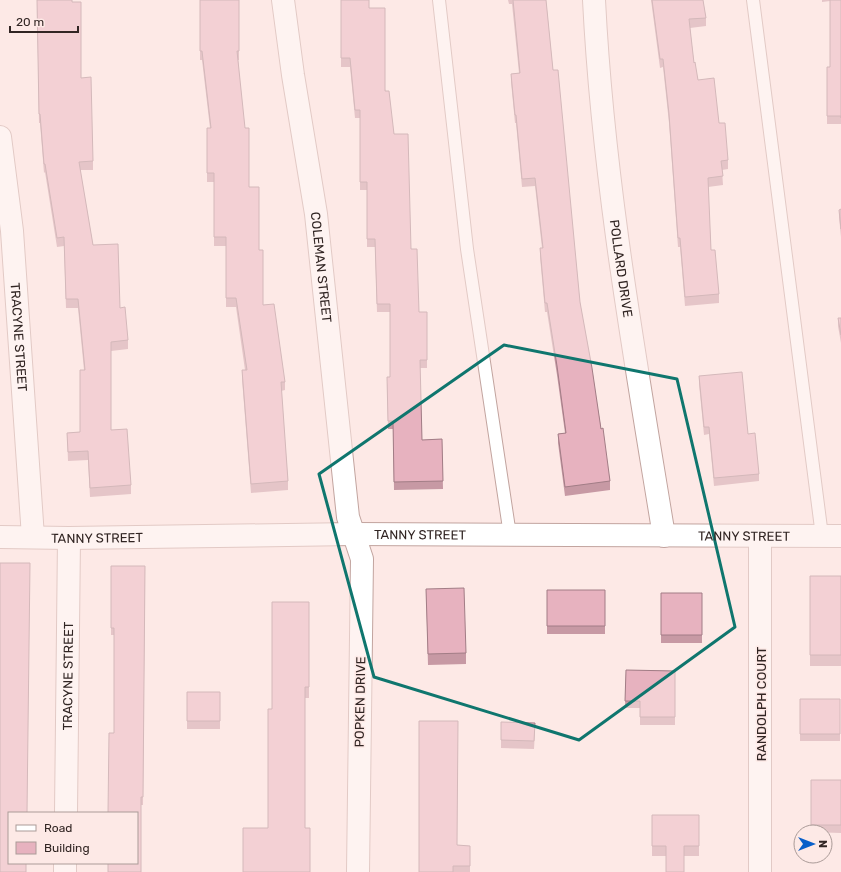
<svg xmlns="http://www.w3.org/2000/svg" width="841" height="872" viewBox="0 0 841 872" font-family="Rubik,sans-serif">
  <rect width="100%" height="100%" fill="#fde9e6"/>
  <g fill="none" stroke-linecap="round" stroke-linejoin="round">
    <!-- lane casing -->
    <g stroke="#c2a49f" stroke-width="14">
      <path id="lane" d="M 439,0 L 467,249 L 510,535
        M 753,0 L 822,536"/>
    </g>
    <!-- street casing -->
    <g stroke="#c2a49f" stroke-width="24">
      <g id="street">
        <path id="s1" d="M 283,0 L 293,75 L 316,214 L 348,517 L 362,559 L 358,872"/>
        <path id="s2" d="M 594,0 C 603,180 635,358 664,536"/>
        <path id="s3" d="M 0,137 L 12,231 L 33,537"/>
        <path d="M 760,536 L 760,872"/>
        <path id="s4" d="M 0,537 L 69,538 L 354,534 L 841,536"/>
        <path id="s5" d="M 66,813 L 69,538"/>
        <path d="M 65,872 L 65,863"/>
      </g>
    </g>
    <!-- lane -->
    <use href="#lane" stroke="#fff" stroke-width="12"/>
    <!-- street -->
    <use href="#street" stroke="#fff" stroke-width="22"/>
  </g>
  <!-- wall -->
  <path fill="#c799a4" d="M 37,0 L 81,78 L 93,161 L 93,170 L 80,170 L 93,245 L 120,308 L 128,340 L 128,349 L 111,351 L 111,430 L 131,485 L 131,494 L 90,497 L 88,460 L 68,461 L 67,433 L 80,432 L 84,370 L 78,308 L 66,308 L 64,246 L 57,247 L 45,172 L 44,173 L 40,123 L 39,123 Z
    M 198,0 L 239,0 L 239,60 L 238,60 L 249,187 L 259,250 L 263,305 L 285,382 L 285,390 L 281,391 L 288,481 L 288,490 L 251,493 L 242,379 L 242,370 L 245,370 L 236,307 L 226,307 L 226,246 L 214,246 L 214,182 L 207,182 L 207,128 L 210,128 L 202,60 L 200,60 L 200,0 Z
    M 341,0 L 369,8 L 394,134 L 419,312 L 427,312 L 427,368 L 420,368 L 422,440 L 442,439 L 443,489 L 394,490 L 393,429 L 388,429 L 387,385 L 390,377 L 390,312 L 377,312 L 375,247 L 367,247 L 367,190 L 360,190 L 360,118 L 355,118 L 350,67 L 341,67 Z
    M 508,0 L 546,0 L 553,70 L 580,302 L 610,481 L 610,490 L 565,496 L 558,443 L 558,434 L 565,433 L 557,375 L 547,312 L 545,312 L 540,257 L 540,248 L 542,248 L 535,186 L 522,187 L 516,123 L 515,123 L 511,82 L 511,74 L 519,73 L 512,4 L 509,4 Z
    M 651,0 L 703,0 L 706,18 L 706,26 L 690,28 L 694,63 L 698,80 L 719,123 L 728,160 L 728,169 L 722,170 L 723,185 L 708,187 L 711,250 L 719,294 L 719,303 L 685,306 L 680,247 L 678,247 L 669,123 L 663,67 L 660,68 Z
    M 822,0 L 841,0 L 841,125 L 841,124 L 827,124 L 827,67 L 830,67 L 830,1 L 822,2 Z
    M 841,209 L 841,237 L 839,217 L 839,210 Z
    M 838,318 L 841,318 L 841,343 L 838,326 Z
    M 699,376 L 748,434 L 759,474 L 759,481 L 714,486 L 709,434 L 704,435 L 699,384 Z
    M 111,566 L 145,566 L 143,805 L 141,805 L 114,733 L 114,635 L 111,635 Z
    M 810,576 L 841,576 L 841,666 L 810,666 Z
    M 426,589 L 466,653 L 466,664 L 428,665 Z
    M 547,590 L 605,590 L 605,634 L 547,634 Z
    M 661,593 L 702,593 L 702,643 L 661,643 Z
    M 309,602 L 309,698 L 305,698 L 268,828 L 272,709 Z
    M 626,670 L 675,671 L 675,725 L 640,725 L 640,708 L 625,708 Z
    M 187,692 L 220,692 L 220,729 L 187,729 Z
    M 800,699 L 840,699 L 840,741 L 800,741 Z
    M 535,731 L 534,749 L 501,748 L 501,740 Z
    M 811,780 L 841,780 L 841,833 L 811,832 Z
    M 652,815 L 699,815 L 699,856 L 652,856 Z
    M 457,845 L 470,846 L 470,872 L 419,872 Z"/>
  <!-- building -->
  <path fill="#e7b2bf" stroke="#a27d86" d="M 37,0 L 72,0 L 72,2 L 81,2 L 81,78 L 91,77 L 93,161 L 79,162 L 93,245 L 118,244 L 120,308 L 125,307 L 128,340 L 111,342 L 111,430 L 127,429 L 131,485 L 90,488 L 88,451 L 68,452 L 67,433 L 80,432 L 80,370 L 85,370 L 78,299 L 66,299 L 64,237 L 57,238 L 45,164 L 44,164 L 40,114 L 39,114 Z
    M 200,0 L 239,0 L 239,51 L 237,51 L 245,128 L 249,128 L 249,187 L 259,187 L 259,250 L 263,250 L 263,305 L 274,304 L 285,382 L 281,382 L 288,481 L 251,484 L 242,370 L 247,370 L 236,298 L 226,298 L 226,237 L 214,237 L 214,173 L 207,173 L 207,128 L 211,128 L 202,51 L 200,51 Z
    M 341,0 L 369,0 L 369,8 L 385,8 L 385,91 L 389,91 L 394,134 L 408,134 L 411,249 L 417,249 L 419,312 L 427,312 L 427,360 L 420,360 L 422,440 L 442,439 L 443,481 L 394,482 L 393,421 L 388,421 L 387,377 L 390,377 L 390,304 L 377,304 L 375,239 L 367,239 L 367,182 L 360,182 L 360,110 L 355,110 L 350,58 L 341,58 Z
    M 513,0 L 546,0 L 553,70 L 558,70 L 580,302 L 592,368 L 601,429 L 603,428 L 610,481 L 565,487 L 558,434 L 566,433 L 557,366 L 547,303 L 545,303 L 540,248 L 543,248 L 535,178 L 522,179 L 516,115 L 515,115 L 511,74 L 520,73 Z
    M 652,0 L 703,0 L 706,18 L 689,19 L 694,63 L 695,62 L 698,80 L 714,78 L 719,123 L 725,123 L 728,160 L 721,161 L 723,176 L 708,178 L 711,250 L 715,250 L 719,294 L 685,297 L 680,238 L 678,238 L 669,114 L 663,59 L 660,59 Z
    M 830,0 L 841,0 L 841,118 L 841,116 L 827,116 L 827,67 L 830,67 Z
    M 841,209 L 841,229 L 839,210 Z
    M 838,318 L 841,318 L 841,335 Z
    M 742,372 L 748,434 L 755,433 L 759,474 L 714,478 L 709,427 L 704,427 L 699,376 Z
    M 0,563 L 30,563 L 27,813 L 9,813 L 9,863 L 26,863 L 26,872 L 0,872 Z
    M 111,566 L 145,566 L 143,797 L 141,797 L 141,872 L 108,872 L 108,863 L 137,863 L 137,813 L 108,813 L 109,733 L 114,733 L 114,628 L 111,628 Z
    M 810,576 L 841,576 L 841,655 L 810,655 Z
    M 464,588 L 466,653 L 428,654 L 426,589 Z
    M 547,590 L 605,590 L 605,626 L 547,626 Z
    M 661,593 L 702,593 L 702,635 L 661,635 Z
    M 272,602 L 309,602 L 309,687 L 305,687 L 305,828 L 310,828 L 310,872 L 243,872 L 243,828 L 268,828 L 268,709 L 272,709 Z
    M 626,670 L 675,671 L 675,717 L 640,717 L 640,701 L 625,701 Z
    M 187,692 L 220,692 L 220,721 L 187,721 Z
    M 800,699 L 840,699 L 840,734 L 800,734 Z
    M 419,721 L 458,721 L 457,845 L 470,846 L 470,866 L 453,866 L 453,872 L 419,872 Z
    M 501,722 L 535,723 L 534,741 L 501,740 Z
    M 811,780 L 841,780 L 841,825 L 811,825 Z
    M 652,815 L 699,815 L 699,846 L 684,846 L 684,872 L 666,872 L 666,846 L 652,846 Z"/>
  <!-- marked area -->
  <path d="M0 0H841V872H0ZM 504,345 L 677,379 L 735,627 L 579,740 L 374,677 L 319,474 Z" fill="#fde9e6" fill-opacity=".55" fill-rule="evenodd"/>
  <path fill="none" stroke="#0f766e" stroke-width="3" stroke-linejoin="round" d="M 504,345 L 677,379 L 735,627 L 579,740 L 374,677 L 319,474 Z"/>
  <g text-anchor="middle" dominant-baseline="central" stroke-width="3" stroke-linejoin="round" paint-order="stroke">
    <!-- street labels -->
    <g font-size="13" fill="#312523" stroke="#fde9e6">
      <text stroke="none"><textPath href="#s1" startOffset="270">COLEMAN STREET</textPath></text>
      <text stroke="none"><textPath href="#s2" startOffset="270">POLLARD DRIVE</textPath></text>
      <text stroke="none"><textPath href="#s3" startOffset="201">TRACYNE STREET</textPath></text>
      <text stroke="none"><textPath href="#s4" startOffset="420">TANNY STREET</textPath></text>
      <text stroke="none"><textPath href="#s4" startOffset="744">TANNY STREET</textPath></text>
      <text stroke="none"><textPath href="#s4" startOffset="97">TANNY STREET</textPath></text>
      <text stroke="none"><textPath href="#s5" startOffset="137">TRACYNE STREET</textPath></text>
      <text transform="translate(360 702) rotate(-89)">POPKEN DRIVE</text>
      <text transform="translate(761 704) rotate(-90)">RANDOLPH COURT</text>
    </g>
  </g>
  <!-- legend -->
  <rect x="8" y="812" width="130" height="52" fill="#fde9e6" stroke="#ab9b98"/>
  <rect x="16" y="825" width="20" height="6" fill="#ffffff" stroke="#ab9b98"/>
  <text x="44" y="832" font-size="12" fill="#312523">Road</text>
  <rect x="16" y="842" width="20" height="12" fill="#e7b2bf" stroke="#ab9b98"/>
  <text x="44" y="852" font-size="12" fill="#312523">Building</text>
  <!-- north arrow -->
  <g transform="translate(813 844) rotate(90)"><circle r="19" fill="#fde9e6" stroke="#ab9b98"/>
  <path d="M0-3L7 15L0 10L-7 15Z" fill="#095fc9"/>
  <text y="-6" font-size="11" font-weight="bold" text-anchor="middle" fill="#312523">N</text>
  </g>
  <!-- scale -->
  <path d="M10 26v6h68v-6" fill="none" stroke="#312523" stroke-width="2"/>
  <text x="16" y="26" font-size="12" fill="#312523" stroke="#fde9e6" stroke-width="3" paint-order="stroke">20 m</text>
</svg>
